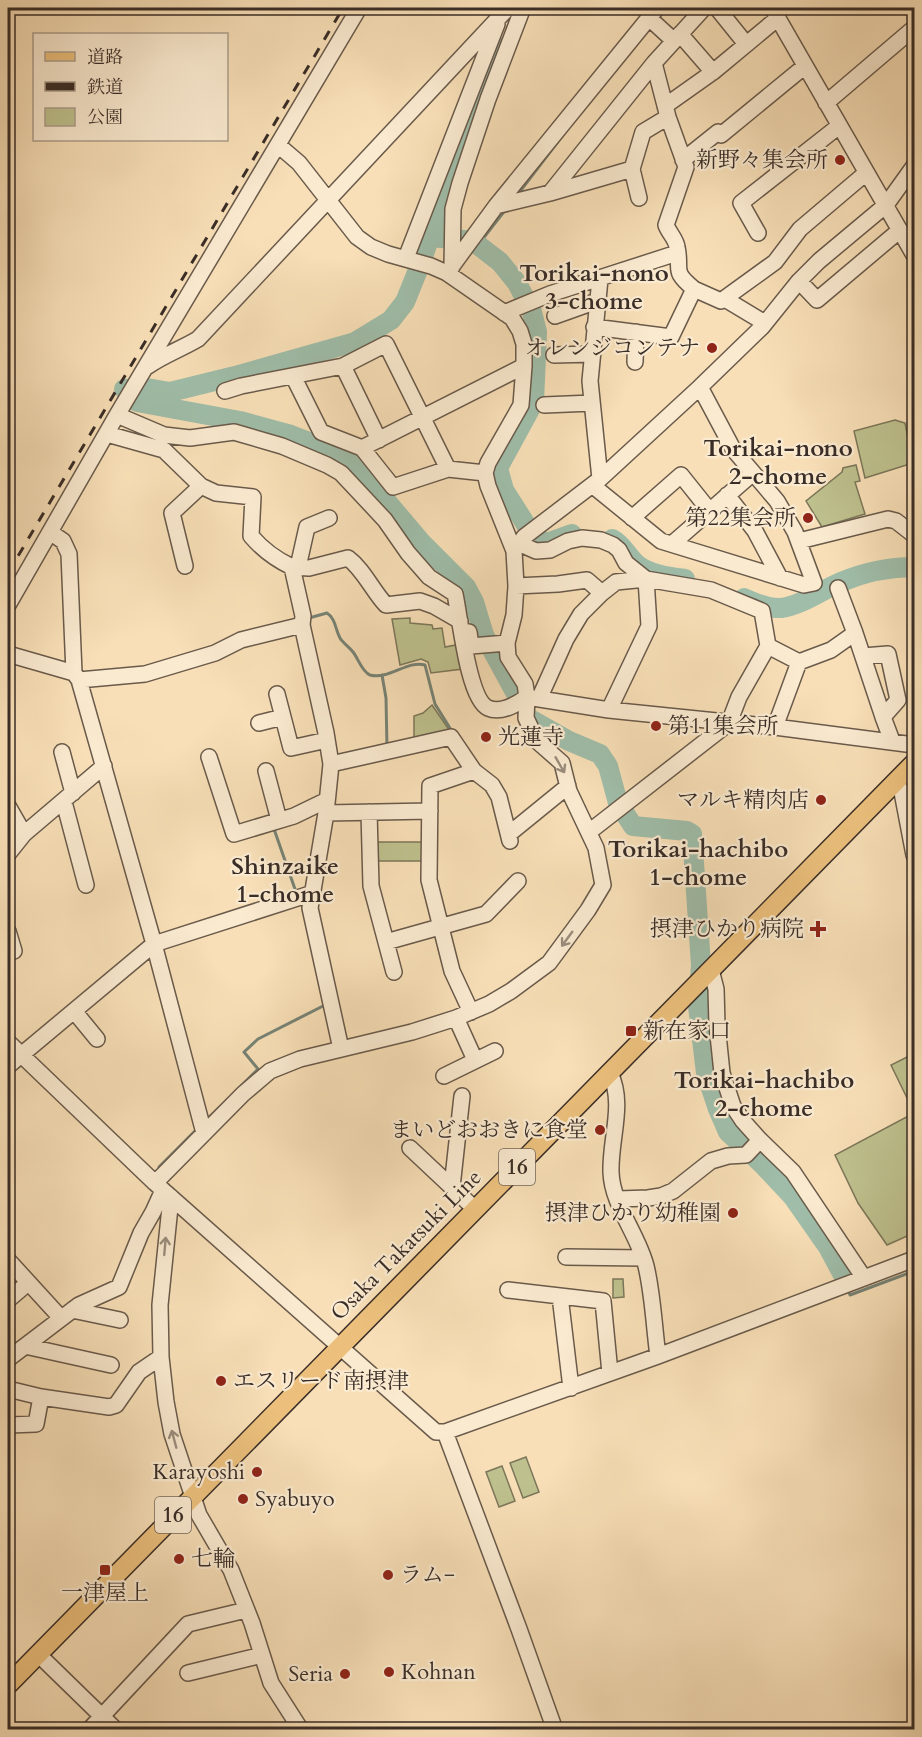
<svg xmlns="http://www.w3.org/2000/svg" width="922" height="1737" viewBox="0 0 922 1737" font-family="Cardo,'Noto Serif JP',serif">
  <rect width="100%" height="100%" fill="#f8dfb7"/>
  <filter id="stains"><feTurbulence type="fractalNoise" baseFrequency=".00333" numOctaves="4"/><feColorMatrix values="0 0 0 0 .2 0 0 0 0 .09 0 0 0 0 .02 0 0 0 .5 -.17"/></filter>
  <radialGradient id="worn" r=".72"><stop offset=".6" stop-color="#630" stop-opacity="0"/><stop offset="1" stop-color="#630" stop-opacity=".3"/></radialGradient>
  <!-- green -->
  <path fill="#bec18e" stroke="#7c775a" stroke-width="1.5" d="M 895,420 L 905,423 L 913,463 L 865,478 L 854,431 Z
    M 856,465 L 860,481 L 855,482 L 865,514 L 822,527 L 806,501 L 842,472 L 843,468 Z
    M 410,618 L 410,623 L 432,625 L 433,629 L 442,628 L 445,647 L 461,644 L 463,669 L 431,673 L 428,662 L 421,659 L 400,665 L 392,619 Z
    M 432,705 L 452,734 L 414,741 L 414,716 L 423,713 Z
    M 375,842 L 424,842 L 424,861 L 375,861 Z
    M 907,1057 L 914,1071 L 914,1097 L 908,1100 L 891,1065 Z
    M 914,1113 L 914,1233 L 887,1245 L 858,1203 L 835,1155 Z
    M 613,1279 L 623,1279 L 624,1297 L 613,1298 Z
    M 526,1457 L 539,1492 L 523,1498 L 510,1463 Z
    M 502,1466 L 515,1501 L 499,1507 L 486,1472 Z"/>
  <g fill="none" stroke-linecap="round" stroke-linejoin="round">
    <!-- stream -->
    <path stroke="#768375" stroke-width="3" d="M 518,194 L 563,135
      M 478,245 L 506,209
      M 309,618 L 327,613 C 336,619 335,629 340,638 C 343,643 349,647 353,652 C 358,658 362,672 370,675 C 389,680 407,660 425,665 L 435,704 L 453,733
      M 382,675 L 386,698 L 387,748
      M 274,829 L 296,892
      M 238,1089 L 258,1069 L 244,1052 L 258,1039 L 325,1005
      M 206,1120 L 227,1100
      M 159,1170 L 159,1167 L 197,1129
      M 847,1288 L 850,1295 L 914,1271"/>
    <!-- river -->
    <path stroke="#9fbda9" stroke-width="20" d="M 430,237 L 464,240 L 478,245 L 500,262 L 517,283 L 532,312 L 537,332 L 534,402 L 498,468 L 504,490 L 537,542 L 550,542 L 572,534
      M 124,389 L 147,388 L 170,392 L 235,376 L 355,342 L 391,320 L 405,302 L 420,265 L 497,47
      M 124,389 L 137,402 L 240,421 L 291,435 L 350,458 L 421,542 L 466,587 L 474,602 L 484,635 L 515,692
      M 612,539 C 624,545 628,558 639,566 C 652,575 671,577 685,579
      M 744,598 C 755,603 769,609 781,608 C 802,605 822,590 841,582 C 865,572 889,567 914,567
      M 530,719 L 569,741 L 600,754 L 608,766 L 618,803 L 633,826 L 687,831 L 692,834 L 701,965 L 698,1006 L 706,1073 L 718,1109 L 728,1132 L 763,1165 L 793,1197 L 828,1247 L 843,1275"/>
    <!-- minor casing -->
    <g stroke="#695a4b" stroke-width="18">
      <path id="minor" d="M 717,8 L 746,44
        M 772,8 L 914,255
        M 649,18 L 673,40
        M 680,34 L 713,72
        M 826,103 L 914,28
        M 665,106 L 713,72 L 778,18
        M 683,160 L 718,132 L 721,135 L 805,66
        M 550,193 L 654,63 L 704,8
        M 639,198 L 632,169 L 643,132 L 668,117
        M 496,206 L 550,193 L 632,169
        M 758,233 L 741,203 L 839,126
        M 406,258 L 497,24
        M 452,267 L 453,209 L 460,183 L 488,99 L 522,10 L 519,8
        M 447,273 L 496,206 L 657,8
        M 600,279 L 590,381 L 600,479
        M 799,281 L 817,300 L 900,230
        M 694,289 L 721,301 L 775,262 L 800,229 L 866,173
        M 725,299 L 765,323
        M 504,313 L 550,294 L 677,253
        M 555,316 L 597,301
        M 594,327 L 671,337 L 694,289 C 671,270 682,271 677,247 C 676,239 669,233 666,225 L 686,167 L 668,117 L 654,63
        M 554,355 L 592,354
        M 635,362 L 636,332
        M 148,366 C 164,355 181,349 198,339 L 508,8
        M 343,366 L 379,440
        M 293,376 L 321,432 L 362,448 L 393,487 L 448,469 L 485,473
        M 225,391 L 241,386 L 343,366 L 386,344 L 448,469
        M 544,405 L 592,403
        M 117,415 L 164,435 L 190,438 L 234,432 L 282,446 L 327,465 L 341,473 L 385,520 L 408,553 L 429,577 L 455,594 C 460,617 468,699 488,708 C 501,714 517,704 527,697 L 609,710 L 775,727 L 914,745
        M 107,434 L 164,450 L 201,486 L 216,493 L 253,497 L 251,536 C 263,550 275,559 292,567 L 303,616 L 302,625 L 326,733 L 331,764 L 326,813 L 310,908 L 341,1049
        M 362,448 L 524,366
        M 592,485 L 661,541 L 804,585 L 814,583 L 795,532 L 777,501 L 733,449 L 700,387
        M 727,495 L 755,531 L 780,578
        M 632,518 L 681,475 L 709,510
        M 50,532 L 63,541 L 69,554 L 74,673
        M 799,541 L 888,519 L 896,521 L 914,535
        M 518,543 L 536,551 L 550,550 L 568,541 L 582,538 L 601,540 L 613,545 L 619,550 L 626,563 L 646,579 L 649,626 L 609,710
        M 672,544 L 753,473
        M 514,551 L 524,537 L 600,479 L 700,387 L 762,327 L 799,281 L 819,261 L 886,205 L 914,166
        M 185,566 L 172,513 L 201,486
        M 292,567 L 309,568 L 348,558 C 364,570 372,590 386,605 L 420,601 L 434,606 L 460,621
        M 298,567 L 307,527 L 329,518
        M 516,586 L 558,584 L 587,580 L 602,593
        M 838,588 L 855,633 L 883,717
        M 8,605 L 117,415 L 359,8
        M 469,632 L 471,646 L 507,643
        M 768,646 L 799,662 L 831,650 L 855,633
        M 8,654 L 74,673 L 79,680 L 154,944 L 204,1133
        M 863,656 L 888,654 L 898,700 L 883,717 L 892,741
        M 79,680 L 145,674 L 215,653 L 241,640 L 302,625
        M 277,694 L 291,748 L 327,740
        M 539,699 L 566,639 L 581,614 L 602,593 L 616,582 L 646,579 L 711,590 L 762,611 L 768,646 L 739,697 L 729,723 L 589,832
        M 259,723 L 283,717
        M 775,727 L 799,662
        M 62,752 L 73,793
        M 209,757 L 234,834 L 294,816 L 327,800
        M 331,764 L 451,737 L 474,771 L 492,785 L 499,797 L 510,841
        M 266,771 L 279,820
        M 896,783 L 902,792 L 914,855
        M 64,802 L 86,885
        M 8,806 L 24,834
        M 369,812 L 371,886 L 394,972
        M 326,813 L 430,811
        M 509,834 L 568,786
        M 8,854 L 24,834 L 104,766
        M 8,931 L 14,951
        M 386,942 L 486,914 L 518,881
        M 711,970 L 716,989 L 717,1025 L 722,1073 L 733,1106 L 743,1121 L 760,1140 L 793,1172 L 864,1278
        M 74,1011 L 97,1039
        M 471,1012 L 452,971 L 429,880 L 430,786 L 474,771
        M 456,1018 L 475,1060
        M 8,1042 L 155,1183 L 436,1432 L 445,1432 L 658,1356 L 914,1259
        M 8,1066 L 154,944 L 313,893
        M 610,1073 C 625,1104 610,1138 611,1172 C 612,1205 638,1234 646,1266 C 653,1295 654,1327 658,1356
        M 444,1076 L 495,1051
        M 410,1148 L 475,1209
        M 155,1183 L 243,1094 L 270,1071 L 300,1059 L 412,1032 L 456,1018 L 489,1004 L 511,991 L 549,963 L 588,910 L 603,885 L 596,848 L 569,791 L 562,763 L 537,741 L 526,718 L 527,697 L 525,684 L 508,657 L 507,643 L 514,615 L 516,586 L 514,551 L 488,486 L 485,473 L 488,463 L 521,405 L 524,366 L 524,344 L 520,331 L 512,318 L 447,273 L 431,266 L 388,254 L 371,247 L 357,237 L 299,163 L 278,145
        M 452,1187 L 462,1096
        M 171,1197 L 160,1305 L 161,1357 L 166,1402 L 172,1434 L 199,1515 L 231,1570 L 252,1623 L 271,1683 L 301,1730
        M 618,1199 L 648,1198 L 661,1196 L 673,1191 L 711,1161 L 728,1156 L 746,1155 L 760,1140
        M 566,1257 L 643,1258
        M 8,1260 L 61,1318
        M 508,1290 L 603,1301 L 610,1373
        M 560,1296 L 571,1388
        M 8,1300 L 28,1283
        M 72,1310 L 120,1320
        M 25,1346 L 111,1365
        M 8,1359 L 79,1305 L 119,1287 L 141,1233 L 153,1212 L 163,1190
        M 8,1389 L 41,1397 L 109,1407 L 116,1405 L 139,1372 L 161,1357
        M 8,1425 L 36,1424 L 41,1397
        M 445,1432 L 519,1629 L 555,1730
        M 38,1654 L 116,1730
        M 188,1673 L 262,1655
        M 89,1730 L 188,1624 L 246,1610"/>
    </g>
    <!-- major casing -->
    <g stroke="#392d27" stroke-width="21">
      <path id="major" d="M 8,1685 L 914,763"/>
    </g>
    <!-- minor -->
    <use href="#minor" stroke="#faead0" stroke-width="15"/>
    <!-- major -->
    <use href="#major" stroke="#ecc07c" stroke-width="18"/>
    <!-- rail -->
    <path stroke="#392d27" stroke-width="3" stroke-dasharray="10 10" stroke-linecap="butt" d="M 8,573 L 343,8"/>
  </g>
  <!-- one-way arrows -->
  <defs><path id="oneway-shaft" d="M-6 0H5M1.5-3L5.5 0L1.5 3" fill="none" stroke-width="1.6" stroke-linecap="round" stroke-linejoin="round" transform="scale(1.5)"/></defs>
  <g stroke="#9a8c7c">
    <use href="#oneway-shaft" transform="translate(560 765) rotate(60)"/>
    <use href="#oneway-shaft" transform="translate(567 939) rotate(126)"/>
    <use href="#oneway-shaft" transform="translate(165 1246) rotate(-85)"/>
    <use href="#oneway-shaft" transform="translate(174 1439) rotate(-105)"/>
  </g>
  <!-- markers -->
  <g fill="#8f2418" stroke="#faead0" stroke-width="2">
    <circle cx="840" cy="160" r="6"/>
    <circle cx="712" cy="348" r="6"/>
    <circle cx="808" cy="518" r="6"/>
    <circle cx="656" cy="726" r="6"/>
    <circle cx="486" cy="737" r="6"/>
    <circle cx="821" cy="800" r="6"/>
    <path d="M815 920h6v6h6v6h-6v6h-6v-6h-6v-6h6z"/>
    <rect x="625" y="1025" width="12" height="12" rx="3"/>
    <circle cx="600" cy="1130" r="6"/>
    <circle cx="733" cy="1213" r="6"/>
    <circle cx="221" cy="1381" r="6"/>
    <circle cx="257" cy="1472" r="6"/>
    <circle cx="243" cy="1499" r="6"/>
    <circle cx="179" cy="1559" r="6"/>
    <rect x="99" y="1564" width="12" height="12" rx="3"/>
    <circle cx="388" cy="1575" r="6"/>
    <circle cx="389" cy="1672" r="6"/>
    <circle cx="345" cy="1674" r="6"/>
  </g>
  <g text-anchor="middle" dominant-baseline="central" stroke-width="4.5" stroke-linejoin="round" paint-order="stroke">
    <!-- shield labels -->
    <g fill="#faead0" stroke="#73665a" stroke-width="1.5">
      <rect x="499" y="1149" width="36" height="36" rx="4.5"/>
      <rect x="155" y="1497" width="36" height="36" rx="4.5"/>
    </g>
    <g font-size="21" font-weight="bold" fill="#392d27">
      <text x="517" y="1167">16</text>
      <text x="173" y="1515">16</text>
    </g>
    <!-- poi labels -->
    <g font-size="22" fill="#392d27" stroke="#faead0" text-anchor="end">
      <text x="828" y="160">新野々集会所</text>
      <text x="700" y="348">オレンジコンテナ</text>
      <text x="796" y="518">第22集会所</text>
      <text x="668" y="726" text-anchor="start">第11集会所</text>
      <text x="498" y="737" text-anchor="start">光蓮寺</text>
      <text x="809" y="800">マルキ精肉店</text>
      <text x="804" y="929">摂津ひかり病院</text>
      <text x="643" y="1031" text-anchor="start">新在家口</text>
      <text x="588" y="1130">まいどおおきに食堂</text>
      <text x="721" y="1213">摂津ひかり幼稚園</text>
      <text x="233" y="1381" text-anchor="start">エスリード南摂津</text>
      <text x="245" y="1472">Karayoshi</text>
      <text x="255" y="1499" text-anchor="start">Syabuyo</text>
      <text x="191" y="1559" text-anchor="start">七輪</text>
      <text x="400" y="1575" text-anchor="start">ラム−</text>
      <text x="105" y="1593" text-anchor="middle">一津屋上</text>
      <text x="401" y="1672" text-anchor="start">Kohnan</text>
      <text x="333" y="1674">Seria</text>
    </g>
    <!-- street labels -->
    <g font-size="22" fill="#392d27" stroke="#faead0">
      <text transform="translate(406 1245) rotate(-45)">Osaka Takatsuki Line</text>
    </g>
    <!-- neighbourhood labels -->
    <g font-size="24" font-weight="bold" fill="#392d27" stroke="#faead0">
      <text x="594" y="273">Torikai-nono<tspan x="594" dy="28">3-chome</tspan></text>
      <text x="778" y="448">Torikai-nono<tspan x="778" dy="28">2-chome</tspan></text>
      <text x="698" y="849">Torikai-hachibo<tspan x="698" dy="28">1-chome</tspan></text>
      <text x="285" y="866">Shinzaike<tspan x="285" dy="28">1-chome</tspan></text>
      <text x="764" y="1080">Torikai-hachibo<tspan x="764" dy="28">2-chome</tspan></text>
    </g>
  </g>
  <!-- margin -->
  <rect width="922" height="1737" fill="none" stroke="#f8dfb7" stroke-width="30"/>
  <rect x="9" y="9" width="904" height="1719" fill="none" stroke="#392d27" stroke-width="3"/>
  <rect x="15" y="15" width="892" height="1707" fill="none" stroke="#392d27" stroke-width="1.5"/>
  <!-- legend -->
  <rect x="33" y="33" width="195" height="108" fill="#faead0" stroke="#ad9e8c" stroke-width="1.5"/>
  <rect x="45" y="52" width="30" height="9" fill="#ecc07c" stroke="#ad9e8c" stroke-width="1.5"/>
  <text x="87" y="63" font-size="18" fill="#392d27">道路</text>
  <rect x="45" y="82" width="30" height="9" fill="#392d27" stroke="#ad9e8c" stroke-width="1.5"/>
  <text x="87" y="93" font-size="18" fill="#392d27">鉄道</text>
  <rect x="45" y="108" width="30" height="18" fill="#bec18e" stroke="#ad9e8c" stroke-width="1.5"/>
  <text x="87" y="123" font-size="18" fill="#392d27">公園</text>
  <rect width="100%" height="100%" filter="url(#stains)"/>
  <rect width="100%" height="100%" fill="url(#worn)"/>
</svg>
